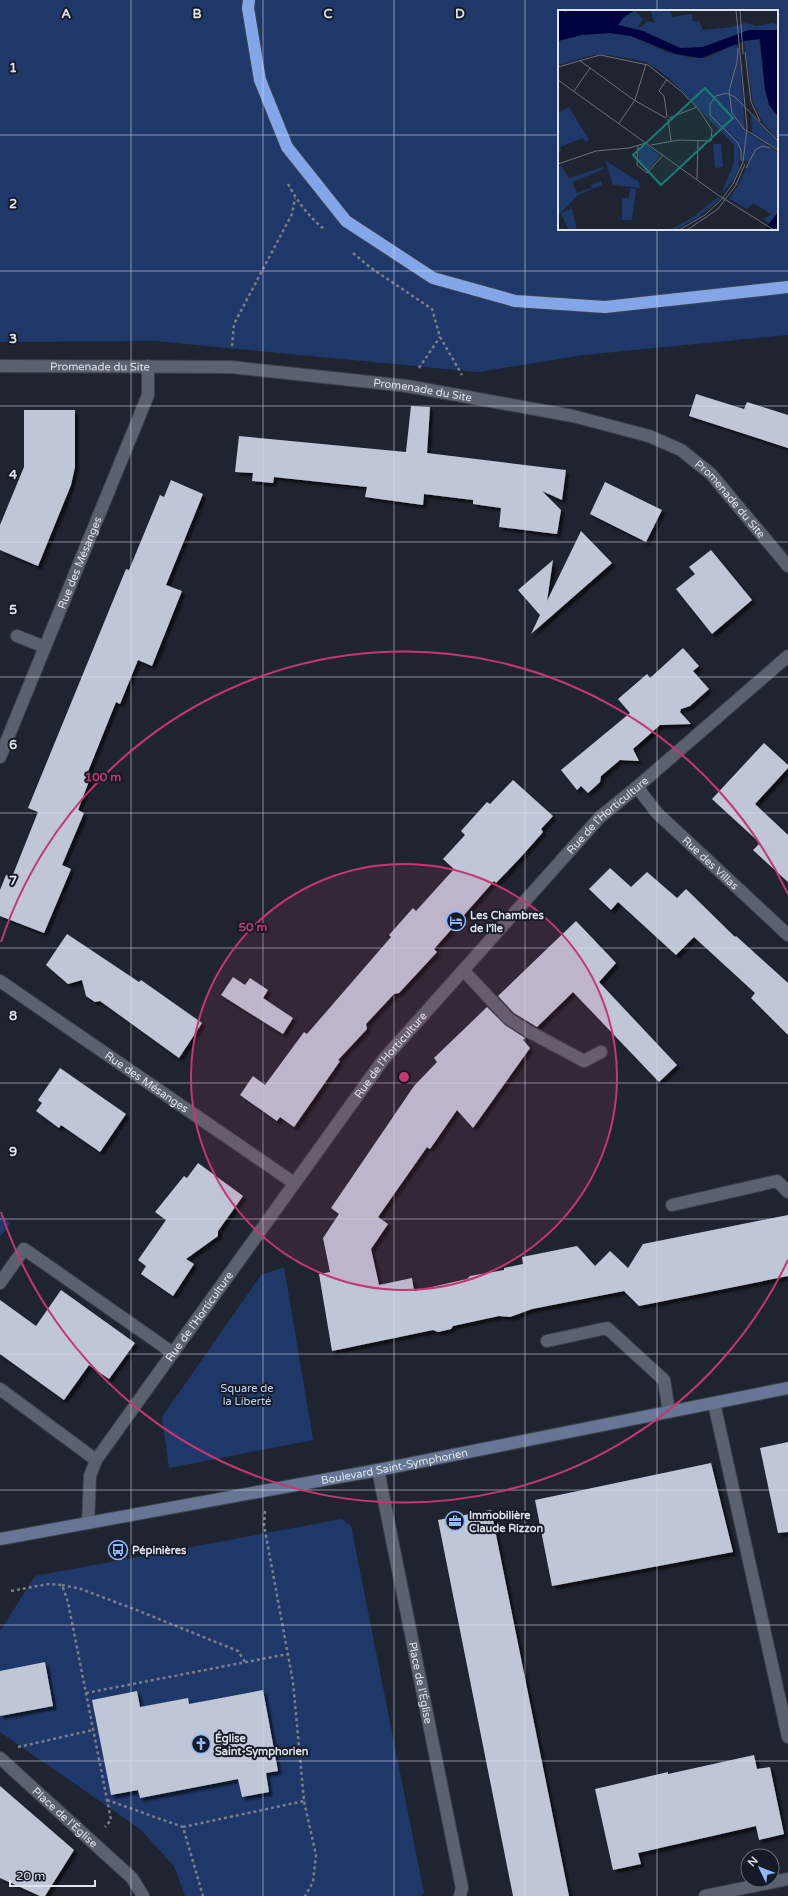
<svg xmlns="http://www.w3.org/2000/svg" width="788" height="1896" viewBox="0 0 788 1896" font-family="'Varela Round',sans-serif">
  <defs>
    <filter id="shadow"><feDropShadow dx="3.5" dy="3.5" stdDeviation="1" flood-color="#0009"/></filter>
  </defs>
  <rect width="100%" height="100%" fill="#1f2530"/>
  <!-- green -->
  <path fill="#1f386a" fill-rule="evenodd" d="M 0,0 L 788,0 L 788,335 L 584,355 L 478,372 L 155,341 L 0,342 ZM 559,11 L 777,11 L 777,229 L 559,229 Z
    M 0,1215 L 10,1223 L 0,1237 Z
    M 284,1267 L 313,1440 L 169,1468 L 162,1417 L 261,1275 Z
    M 342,1519 L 351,1526 L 424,1893 L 421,1896 L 185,1896 L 174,1866 L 140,1829 L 0,1732 L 0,1631 L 35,1576 Z"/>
  <!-- building -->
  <path fill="#bfc7d6" filter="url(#shadow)" d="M 696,394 L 744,409 L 747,402 L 788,415 L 788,448 L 689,416 Z
    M 411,406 L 430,407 L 427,453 L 566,470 L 562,500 L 542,491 L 561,510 L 557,534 L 499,527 L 501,508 L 473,504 L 473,500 L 424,494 L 423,505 L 365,497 L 367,487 L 274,477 L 273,483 L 252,481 L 253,473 L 235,472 L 239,436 L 406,452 Z
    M 24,410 L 75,410 L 75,467 L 71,485 L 38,566 L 0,550 L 0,525 L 24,467 Z
    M 171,480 L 203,494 L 166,585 L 182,591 L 152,666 L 138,660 L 120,704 L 116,702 L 87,774 L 91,776 L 78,810 L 84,813 L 62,865 L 71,869 L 44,933 L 0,916 L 0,890 L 6,875 L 12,877 L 38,812 L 28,808 L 126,569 L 129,570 L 160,495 L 164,497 Z
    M 605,482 L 662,510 L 646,542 L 590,514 Z
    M 581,531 L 612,563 L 531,634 L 540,615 L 518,590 L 553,560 L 547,601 Z
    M 711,550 L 752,600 L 712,634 L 676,589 L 695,574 L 689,567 Z
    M 683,648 L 699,666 L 693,671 L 709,689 L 690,706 L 681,709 L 680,712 L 691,724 L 660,725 L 633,749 L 639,761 L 620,760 L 601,776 L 600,782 L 588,793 L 581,786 L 577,790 L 561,770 L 630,713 L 618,699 L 647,674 L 650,678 Z
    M 764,743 L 788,765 L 788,768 L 755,804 L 788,835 L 788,882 L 753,850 L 760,843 L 712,799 Z
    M 513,780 L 553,816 L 541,829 L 543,832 L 520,858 L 496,883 L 494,881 L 434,949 L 437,952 L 399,993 L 394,994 L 366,1024 L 367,1029 L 338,1060 L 340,1061 L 294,1127 L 280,1117 L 277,1121 L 240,1095 L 253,1076 L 265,1085 L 304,1032 L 307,1034 L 391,937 L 389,935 L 413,908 L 416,911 L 454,869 L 443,859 L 465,835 L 461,831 L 487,802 L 490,804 Z
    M 610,868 L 631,887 L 647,872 L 677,898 L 686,889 L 735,937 L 736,936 L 788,983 L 788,1035 L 751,998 L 755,993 L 694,937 L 676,955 L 618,902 L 611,910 L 589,889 Z
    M 576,921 L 616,963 L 599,982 L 677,1065 L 659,1082 L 573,992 L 537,1027 L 514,1013 L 498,996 Z
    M 67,934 L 139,982 L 141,980 L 202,1023 L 179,1058 L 100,1001 L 95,1002 L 86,996 L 82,980 L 68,984 L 46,965 Z
    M 233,977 L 245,985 L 250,978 L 268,990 L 263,998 L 293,1018 L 283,1034 L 221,995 Z
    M 487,1007 L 505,1025 L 525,1038 L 523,1040 L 530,1048 L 473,1128 L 457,1110 L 430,1149 L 427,1147 L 378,1217 L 388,1224 L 371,1249 L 379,1285 L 412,1278 L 414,1291 L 467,1279 L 470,1276 L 504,1270 L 504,1268 L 523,1264 L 522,1257 L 577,1246 L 595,1266 L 610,1251 L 628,1268 L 643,1244 L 788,1215 L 788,1276 L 639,1306 L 624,1291 L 532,1309 L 510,1317 L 499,1316 L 453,1326 L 451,1329 L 438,1332 L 433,1330 L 332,1351 L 319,1274 L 330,1272 L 323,1238 L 339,1214 L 331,1208 L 414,1086 L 437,1062 L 434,1058 Z
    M 60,1068 L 126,1114 L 100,1152 L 61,1125 L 59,1128 L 36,1111 L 42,1103 L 38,1100 Z
    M 198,1163 L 243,1196 L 218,1231 L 218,1236 L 186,1259 L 194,1264 L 173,1296 L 141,1274 L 146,1266 L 138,1260 L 166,1220 L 155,1212 L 184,1176 L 187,1178 Z
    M 61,1290 L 135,1343 L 109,1379 L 89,1365 L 64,1400 L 0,1354 L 0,1300 L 36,1326 Z
    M 788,1442 L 788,1532 L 778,1533 L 760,1448 Z
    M 711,1463 L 733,1552 L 552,1586 L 535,1500 Z
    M 491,1510 L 528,1693 L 569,1896 L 513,1896 L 438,1520 Z
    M 45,1662 L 53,1706 L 0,1716 L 0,1671 Z
    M 263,1690 L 278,1771 L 266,1773 L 269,1792 L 242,1797 L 238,1779 L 140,1798 L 138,1790 L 111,1795 L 92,1700 L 137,1691 L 140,1707 L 188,1698 L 189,1704 Z
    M 754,1755 L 757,1769 L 770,1767 L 784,1834 L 759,1840 L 756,1826 L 638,1853 L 641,1864 L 613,1870 L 595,1789 L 668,1772 L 668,1774 Z
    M 0,1786 L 74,1850 L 45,1896 L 40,1896 L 0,1878 Z"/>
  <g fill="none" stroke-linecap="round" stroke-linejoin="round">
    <!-- lane casing -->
    <g stroke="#3c414a" stroke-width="14">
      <path id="lane" d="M 17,636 L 45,647
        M 463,970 L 509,1019 L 528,1031 L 584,1061 L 601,1052
        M 672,1205 L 777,1181 L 788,1192
        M 0,1283 L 24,1249 L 173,1353
        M 547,1341 L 607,1328 L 664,1380 L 669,1412
        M 0,1389 L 96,1460
        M 714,1403 L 788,1737
        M 705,1896 L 788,1879"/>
    </g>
    <!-- street casing -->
    <g stroke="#3c414a" stroke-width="14">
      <g id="street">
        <path id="s1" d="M 0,366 L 231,367 L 407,386 L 573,416 L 649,436 L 681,450 L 711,474 L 788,566"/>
        <path id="s2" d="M 0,757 L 148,395 L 148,366"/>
        <path id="s3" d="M 637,787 L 657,813 L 788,935"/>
        <path id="s4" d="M 0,981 L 294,1183"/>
        <path id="s5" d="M 378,1470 L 462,1888 L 460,1896"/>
        <path id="s6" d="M 88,1523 L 90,1476 L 96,1460 L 383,1060 L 600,817 L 637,787 L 788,656"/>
        <path id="s7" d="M 0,1758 L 132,1878 L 143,1896"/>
      </g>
    </g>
    <!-- secondary casing -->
    <g stroke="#3c414a" stroke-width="14">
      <g id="secondary">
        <path id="s8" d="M 0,1539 L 378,1470 L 788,1388"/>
      </g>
    </g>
    <!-- highway casing -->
    <g stroke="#3c414a" stroke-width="14">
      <path id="highway" d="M 249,0 L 248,8 L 260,80 L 287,147 L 346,221 L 433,278 L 515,301 L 605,307 L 788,287"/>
    </g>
    <!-- path -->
    <path stroke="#797e87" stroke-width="2.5" stroke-dasharray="3 3" stroke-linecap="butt" d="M 288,184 C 297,201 309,217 324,229
      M 353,253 L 371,268 L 432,309 L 440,337 L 462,375
      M 232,346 L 234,324 L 292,214 L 295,198
      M 419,368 L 440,337
      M 265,1511 L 264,1525 L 293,1682 L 304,1801 L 316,1855 L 313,1882 L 305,1896
      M 62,1585 L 81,1589 L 134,1609 L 238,1651 L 245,1662
      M 11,1591 L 48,1584 L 62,1585 L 68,1602 L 111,1820 L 105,1827
      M 86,1693 L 288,1654
      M 18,1747 L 93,1730
      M 107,1800 L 183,1827 L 203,1896
      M 183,1827 L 304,1801"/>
    <!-- lane -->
    <use href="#lane" stroke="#5b626f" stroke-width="12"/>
    <!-- street -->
    <use href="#street" stroke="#5b626f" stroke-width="12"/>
    <!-- secondary -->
    <use href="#secondary" stroke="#677694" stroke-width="12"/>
    <!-- highway -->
    <use href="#highway" stroke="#83a6e9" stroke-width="12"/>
  </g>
  <!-- grid -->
  <path fill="none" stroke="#dfe3eb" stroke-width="1" stroke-opacity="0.55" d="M 131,0 L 131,1896M 263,0 L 263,1896M 394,0 L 394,1896M 525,0 L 525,1896M 657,0 L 657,11M 0,135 L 559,135M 777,135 L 788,135M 657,229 L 657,1896M 0,271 L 788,271M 0,406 L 788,406M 0,542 L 788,542M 0,677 L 788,677M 0,813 L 788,813M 0,948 L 788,948M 0,1083 L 788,1083M 0,1219 L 788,1219M 0,1354 L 788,1354M 0,1490 L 788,1490M 0,1625 L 788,1625M 0,1761 L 788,1761"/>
  <!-- distance rings -->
  <circle cx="404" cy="1077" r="213" fill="#c63671" fill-opacity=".12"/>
  <g fill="none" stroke="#c63671" stroke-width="2">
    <circle cx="404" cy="1077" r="213"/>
    <path d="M788 1260A425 425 0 0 1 1 1212M1 942A425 425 0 0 1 788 894"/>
  </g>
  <!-- icons -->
  <defs>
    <g id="hotel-ring" transform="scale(1)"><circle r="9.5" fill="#151b26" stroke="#92b7fd" stroke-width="1.5"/><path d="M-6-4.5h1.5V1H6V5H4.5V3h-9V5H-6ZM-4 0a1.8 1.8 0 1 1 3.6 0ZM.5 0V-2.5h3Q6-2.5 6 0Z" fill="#92b7fd"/></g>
    <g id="office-ring" transform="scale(1)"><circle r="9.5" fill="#151b26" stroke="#92b7fd" stroke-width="1.5"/><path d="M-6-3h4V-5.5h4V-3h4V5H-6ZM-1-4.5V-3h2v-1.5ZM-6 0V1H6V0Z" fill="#92b7fd"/></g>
    <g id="bus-ring" transform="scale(1)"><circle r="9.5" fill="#151b26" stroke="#92b7fd" stroke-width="1.5"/><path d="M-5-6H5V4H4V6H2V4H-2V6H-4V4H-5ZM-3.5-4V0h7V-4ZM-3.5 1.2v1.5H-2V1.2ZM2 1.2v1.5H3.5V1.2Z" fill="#92b7fd"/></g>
    <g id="church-ring" transform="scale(1)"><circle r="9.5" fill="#151b26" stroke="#92b7fd" stroke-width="1.5"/><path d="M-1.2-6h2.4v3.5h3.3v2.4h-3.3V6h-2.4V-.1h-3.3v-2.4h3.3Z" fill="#92b7fd"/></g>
  </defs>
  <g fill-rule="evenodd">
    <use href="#hotel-ring" x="456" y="921"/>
    <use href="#office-ring" x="455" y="1521"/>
    <use href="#bus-ring" x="118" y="1550"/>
    <use href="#church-ring" x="201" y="1744"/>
  </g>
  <g text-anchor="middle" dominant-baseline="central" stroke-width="4" stroke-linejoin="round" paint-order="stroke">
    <!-- street labels -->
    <g font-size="11" fill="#dfe3eb" stroke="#151b26">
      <text stroke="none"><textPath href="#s1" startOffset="100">Promenade du Site</textPath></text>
      <text stroke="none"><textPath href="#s1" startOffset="424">Promenade du Site</textPath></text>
      <text stroke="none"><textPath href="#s1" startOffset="760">Promenade du Site</textPath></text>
      <text stroke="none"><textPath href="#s2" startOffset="210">Rue des Mésanges</textPath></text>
      <text stroke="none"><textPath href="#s6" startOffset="889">Rue de l'Horticulture</textPath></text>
      <text stroke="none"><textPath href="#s3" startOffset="106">Rue des Villas</textPath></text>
      <text stroke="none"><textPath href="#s6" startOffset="565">Rue de l'Horticulture</textPath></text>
      <text stroke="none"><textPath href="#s4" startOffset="178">Rue des Mésanges</textPath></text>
      <text stroke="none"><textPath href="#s6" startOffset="241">Rue de l'Horticulture</textPath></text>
      <text stroke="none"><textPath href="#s8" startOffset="401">Boulevard Saint-Symphorien</textPath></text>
      <text stroke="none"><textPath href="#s5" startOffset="217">Place de l'Église</textPath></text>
      <text stroke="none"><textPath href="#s7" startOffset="88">Place de l'Église</textPath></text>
    </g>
    <!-- poi labels -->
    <g font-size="11" font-weight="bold" fill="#dfe3eb" stroke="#151b26" text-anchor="start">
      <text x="470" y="915">Les Chambres<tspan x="470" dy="13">de l'île</tspan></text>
      <text x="469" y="1515">Immobilière<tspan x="469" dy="13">Claude Rizzon</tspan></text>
      <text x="132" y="1550">Pépinières</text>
      <text x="215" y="1738">Église<tspan x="215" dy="13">Saint-Symphorien</tspan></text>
    </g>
    <!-- park labels -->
    <g font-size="11" fill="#c1d6fc" stroke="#151b26">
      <text x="247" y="1388">Square de<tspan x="247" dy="13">la Liberté</tspan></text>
    </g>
  </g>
  <!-- overview -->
  <g transform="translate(558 10)">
    <rect width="220" height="220" fill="#1f2530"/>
    <path d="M 92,0 L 112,0 L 114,7 L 134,4 L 135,11 L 141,11 L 145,20 L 174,17 L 186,13 L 199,16 L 214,13 L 220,15 L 220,20 L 191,20 L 145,37 L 132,38 L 122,38 L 85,21 L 60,15 L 66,7 L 77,1 L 85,9 L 80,17 L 84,17 L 90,11 L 97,13 ZM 52,23 L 73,26 L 109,42 L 135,48 L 147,48 L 178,34 L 181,39 L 187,121 L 220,142 L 220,202 L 211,213 L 205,209 L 213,205 L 207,200 L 195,193 L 189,199 L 175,191 L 203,146 L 175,191 L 171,189 L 182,172 L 194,146 L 190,152 L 184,150 L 181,138 L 181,158 L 175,171 L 163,184 L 176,153 L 176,135 L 111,68 L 88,52 L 52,45 L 35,45 L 0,55 L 0,31 L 23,25 ZM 201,28 L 207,79 L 215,102 L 220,106 L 220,130 L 204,111 L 195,93 L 186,31 ZM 11,97 L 31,130 L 27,132 L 25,128 L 2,137 L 3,141 L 0,142 L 0,103 ZM 193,104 L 220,132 L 220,139 L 194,124 ZM 155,134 L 163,134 L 165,157 L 157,158 ZM 89,135 L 102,146 L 89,161 L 81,154 L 81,138 ZM 47,150 L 81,172 L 82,178 L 55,175 ZM 3,156 L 11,168 L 45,157 L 46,159 L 14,172 L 19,183 L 34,178 L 33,175 L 43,171 L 44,175 L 20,185 L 0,206 L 0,157 ZM 72,178 L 78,179 L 74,210 L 64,210 L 64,188 L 71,188 ZM 160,187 L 162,189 L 141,207 L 117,220 L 112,220 L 135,207 ZM 13,196 L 14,199 L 19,220 L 11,220 L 3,204 L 12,199 Z" fill="#1f386a"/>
    <path d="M 0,0 L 8,0 L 5,4 L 12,0 L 77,0 L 66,7 L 60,15 L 85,21 L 122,38 L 145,37 L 191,20 L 220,20 L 220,106 L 211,95 L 207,79 L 202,29 L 186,31 L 143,48 L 118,44 L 73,26 L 52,23 L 23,25 L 0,31 ZM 220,202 L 220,215 L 217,220 L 207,220 Z" fill="#00013f"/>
    <path fill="none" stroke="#00013f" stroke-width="2" d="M 0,21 L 35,19 L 72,22 L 117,41 L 142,45 L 178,31M 185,28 L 192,26 L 193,22 L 203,25 L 220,23"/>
    <path fill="none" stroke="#6c717b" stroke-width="1" d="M 182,0 L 185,44M 180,38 L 179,52 L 171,81 L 174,103 L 186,119 L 220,140M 187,42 L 193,92 L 202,111M 21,50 L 76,90 L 108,108M 0,57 L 42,45 L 90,55 L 124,82 L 141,100 L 154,120 L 153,131 L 121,130 L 93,135M 109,69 L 101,81 L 106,86 L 109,107M 0,70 L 160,185 L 216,220M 16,81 L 32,58M 111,108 L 139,97M 110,109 L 113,131M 61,113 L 77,90 L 88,54M 80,136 L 79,155 L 89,163 L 105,145M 183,151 L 183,140 L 179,132 L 152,105 L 152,94 L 158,86 L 168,83 L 177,87 L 220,131M 0,154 L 38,141 L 71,138 L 88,133M 188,158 L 198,139 L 205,136 L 212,138M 139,169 L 140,130M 121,220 L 147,205 L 163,190 L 175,174 L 185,152 L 189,118 L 178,0M 129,220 L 160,199 L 178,175 L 187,154"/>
    <path fill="#197b74" fill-opacity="0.15" stroke="#197b74" stroke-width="2" d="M 147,78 L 175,108 L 103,175 L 75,145 Z"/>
    <rect width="220" height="220" fill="none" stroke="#dfe3eb" stroke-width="2"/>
  </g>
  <g font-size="13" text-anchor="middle" font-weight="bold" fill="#dfe3eb" stroke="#151b26" stroke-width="4" stroke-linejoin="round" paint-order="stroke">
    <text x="66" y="18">A</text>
    <text x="197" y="18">B</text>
    <text x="328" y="18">C</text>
    <text x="460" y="18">D</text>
    <text x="13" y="72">1</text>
    <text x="13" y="208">2</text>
    <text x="13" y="343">3</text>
    <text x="13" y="479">4</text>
    <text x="13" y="614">5</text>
    <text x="13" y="749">6</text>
    <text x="13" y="885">7</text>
    <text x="13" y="1020">8</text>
    <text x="13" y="1156">9</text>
  </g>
  <circle cx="404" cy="1077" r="6" fill="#c63671" stroke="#151b26" stroke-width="2"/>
  <g font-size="12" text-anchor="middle" font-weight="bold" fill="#c63671" stroke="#151b26" stroke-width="4" stroke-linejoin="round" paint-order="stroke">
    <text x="103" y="781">100 m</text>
    <text x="253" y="931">50 m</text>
  </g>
  <!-- north arrow -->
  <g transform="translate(760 1868) rotate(313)"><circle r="19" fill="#151b26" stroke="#666b75"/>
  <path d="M0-3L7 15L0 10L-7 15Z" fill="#92b7fd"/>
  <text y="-6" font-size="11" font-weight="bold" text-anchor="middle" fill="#dfe3eb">N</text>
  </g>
  <!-- scale -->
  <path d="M10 1880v6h85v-6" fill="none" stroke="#dfe3eb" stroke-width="2"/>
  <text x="16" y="1880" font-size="12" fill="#dfe3eb" stroke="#151b26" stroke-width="3" paint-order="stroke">20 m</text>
</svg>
